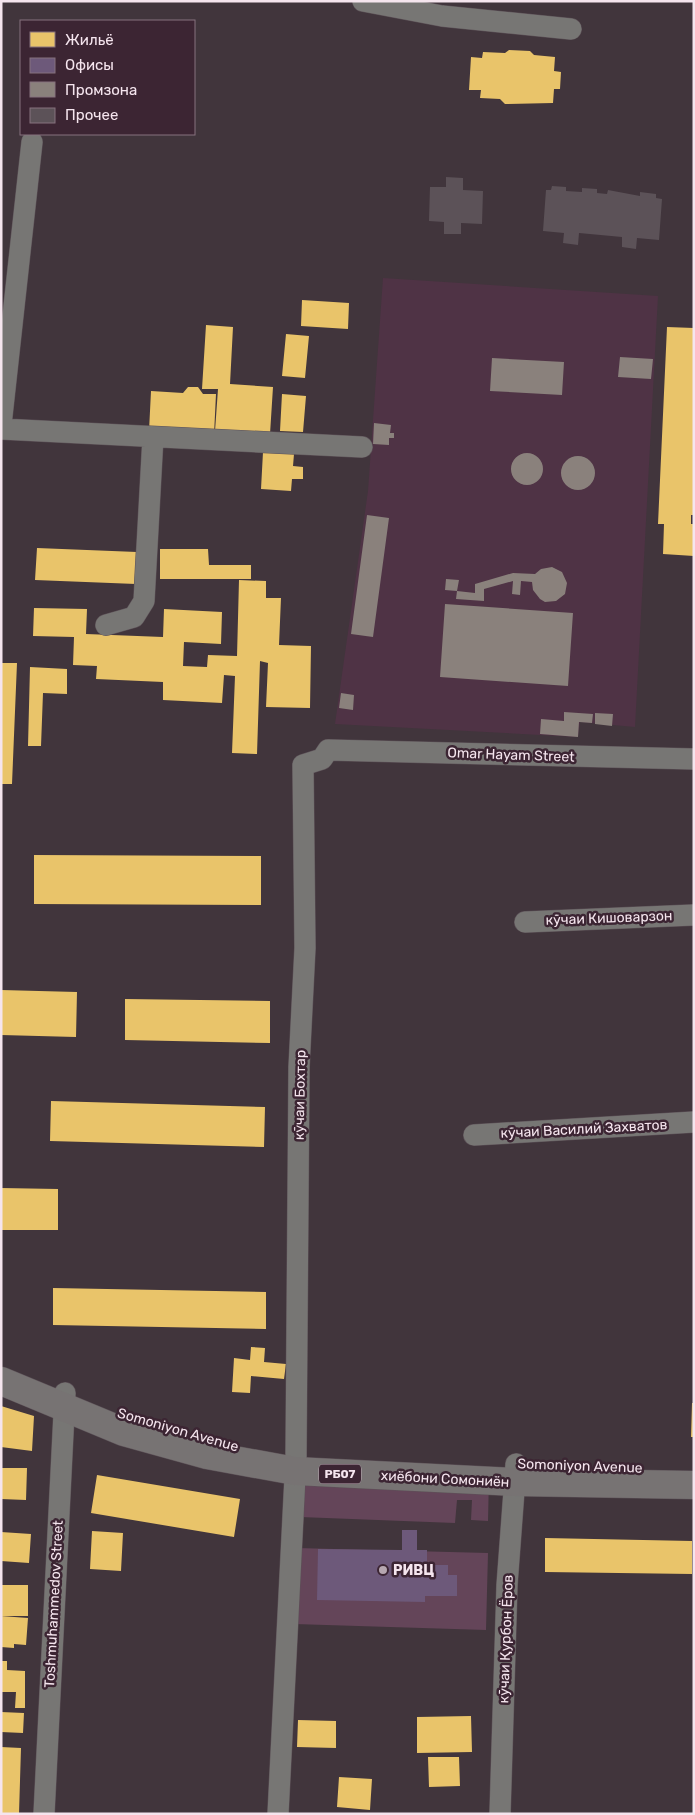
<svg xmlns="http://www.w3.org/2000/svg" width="695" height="1815" viewBox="0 0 695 1815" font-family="Rubik,sans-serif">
  <rect width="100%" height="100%" fill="#41353c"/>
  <!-- built -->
  <path fill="#4f3345" d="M 383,278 L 658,296 L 635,727 L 580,722 L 578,737 L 335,724 L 368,491 Z"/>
  <!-- green -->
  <path fill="#644559" d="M 302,1470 L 489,1477 L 488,1521 L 471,1520 L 472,1500 L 457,1500 L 455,1523 L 300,1517 Z
    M 296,1548 L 488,1553 L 486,1630 L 294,1624 Z"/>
  <!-- homes -->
  <path fill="#e9c46a" d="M 509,50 L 530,51 L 534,55 L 555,57 L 554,71 L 561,72 L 560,89 L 554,89 L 553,103 L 505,104 L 500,99 L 480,98 L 481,90 L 469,90 L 471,57 L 482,58 L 483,52 L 505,53 Z
    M 302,300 L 349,303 L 348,329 L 301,326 Z
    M 206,325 L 233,327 L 230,384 L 273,387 L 270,434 L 215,431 L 218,389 L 202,389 Z
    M 667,327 L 694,328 L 694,515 L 691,515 L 691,524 L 694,524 L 694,556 L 663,554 L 664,524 L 658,524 Z
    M 286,334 L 309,336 L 305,378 L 282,376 Z
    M 188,387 L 198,387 L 203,394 L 216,394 L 214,435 L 149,431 L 151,391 L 183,393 Z
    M 282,394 L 306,396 L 303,432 L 280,431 Z
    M 263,452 L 294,454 L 293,466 L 303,467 L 303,479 L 292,479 L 291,491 L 261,489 Z
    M 37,548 L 137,552 L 136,584 L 35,580 Z
    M 160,549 L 208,549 L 209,565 L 251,565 L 251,579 L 160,579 Z
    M 239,580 L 266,581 L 266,598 L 281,598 L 279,645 L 311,646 L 310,708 L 266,707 L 268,663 L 260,661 L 257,754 L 232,753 L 235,676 L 224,675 L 222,703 L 163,700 L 163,682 L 96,679 L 97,666 L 73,665 L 74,637 L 33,636 L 34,608 L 87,609 L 86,634 L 163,637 L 164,609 L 222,612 L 221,644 L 184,642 L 183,666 L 207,667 L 208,655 L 237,656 Z
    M 1,663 L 17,663 L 12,784 L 1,784 Z
    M 30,667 L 67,669 L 67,694 L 43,693 L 41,746 L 28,746 Z
    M 34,855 L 261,856 L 261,905 L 34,904 Z
    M 1,990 L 77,992 L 76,1037 L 1,1035 Z
    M 125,999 L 270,1001 L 270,1043 L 125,1040 Z
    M 51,1101 L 265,1107 L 264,1147 L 50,1141 Z
    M 1,1188 L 58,1189 L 58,1230 L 1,1230 Z
    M 53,1288 L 266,1292 L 266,1329 L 53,1325 Z
    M 251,1347 L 265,1348 L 264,1362 L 286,1364 L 284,1379 L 251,1376 L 250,1393 L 232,1392 L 234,1358 L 250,1360 Z
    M 692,1403 L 694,1403 L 694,1437 L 691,1437 Z
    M 1,1406 L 34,1416 L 32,1451 L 1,1447 Z
    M 1,1468 L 27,1468 L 26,1500 L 1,1499 Z
    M 97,1475 L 240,1499 L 234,1537 L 91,1513 Z
    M 92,1531 L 123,1533 L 121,1571 L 90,1569 Z
    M 1,1532 L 31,1534 L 29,1563 L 1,1561 Z
    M 545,1538 L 692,1541 L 692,1574 L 545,1572 Z
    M 1,1585 L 28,1585 L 28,1616 L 1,1616 Z
    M 1,1616 L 28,1618 L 26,1645 L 14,1644 L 14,1648 L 1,1647 Z
    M 1,1661 L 7,1661 L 7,1670 L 25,1671 L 25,1708 L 15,1708 L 16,1692 L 1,1692 Z
    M 1,1712 L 24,1713 L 23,1733 L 1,1732 Z
    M 471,1716 L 472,1752 L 417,1753 L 417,1717 Z
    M 298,1720 L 336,1721 L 336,1748 L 297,1747 Z
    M 1,1747 L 21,1748 L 19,1814 L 1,1814 Z
    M 428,1757 L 459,1757 L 460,1786 L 429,1787 Z
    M 339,1777 L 372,1779 L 370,1810 L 337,1807 Z"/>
  <!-- offices -->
  <path fill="#6d597a" d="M 402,1530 L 417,1530 L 417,1550 L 427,1550 L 427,1565 L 448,1565 L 448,1575 L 457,1575 L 457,1596 L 425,1596 L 425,1602 L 317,1600 L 318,1549 L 402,1550 Z"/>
  <!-- industry -->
  <path fill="#8a817c" d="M 620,357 L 653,359 L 651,379 L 618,377 Z
    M 492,358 L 564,362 L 562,395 L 490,391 Z
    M 374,423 L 391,425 L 390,433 L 394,433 L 394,438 L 389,438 L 389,445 L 373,444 Z
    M511 469a16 16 0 1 1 32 0a16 16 0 1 1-32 0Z
    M561 473a17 17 0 1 1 34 0a17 17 0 1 1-34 0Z
    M 367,515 L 389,518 L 373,637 L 351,634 Z
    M 552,567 L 562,572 L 567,583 L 565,594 L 556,601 L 545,602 L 540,599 L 533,590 L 532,582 L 521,581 L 520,595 L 512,594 L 513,581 L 484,589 L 484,601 L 456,599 L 457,591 L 475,593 L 475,584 L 513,573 L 535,574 L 541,569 Z
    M 446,579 L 459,580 L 457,591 L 445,590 Z
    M 445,604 L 573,613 L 568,686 L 440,677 Z
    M 341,693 L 354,695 L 353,710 L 339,708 Z
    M 564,712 L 593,714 L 592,723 L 579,722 L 578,737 L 540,734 L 541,719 L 564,721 Z
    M 595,713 L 613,714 L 612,726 L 595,724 Z"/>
  <!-- building -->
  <path fill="#5c5258" d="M 446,177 L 463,178 L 463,190 L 483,191 L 482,224 L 461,223 L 461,234 L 444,234 L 444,222 L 429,221 L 430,187 L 446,187 Z
    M 552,186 L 566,187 L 566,191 L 582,192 L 582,188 L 597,189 L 597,193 L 607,194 L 608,190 L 640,196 L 640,192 L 656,194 L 656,198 L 662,199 L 659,240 L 637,238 L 636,249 L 622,247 L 622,237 L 579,233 L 578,245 L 563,243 L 564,233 L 543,231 L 546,190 L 551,190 Z"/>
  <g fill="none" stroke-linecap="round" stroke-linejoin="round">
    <!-- street casing -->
    <g stroke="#5d5258" stroke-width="22">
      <path id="street" d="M 363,1 L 442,16 L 571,29
        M 1,425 L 32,142
        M 1,429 L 362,447
        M 106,625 L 134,617 L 144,601 L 153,437
        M 525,922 L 694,915
        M 474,1135 L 694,1122
        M 44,1814 L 65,1393
        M 278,1814 L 296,1457 L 299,1067 L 305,948 L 303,765 L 322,759 L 328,750 L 694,759
        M 500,1814 L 507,1585 L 516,1464"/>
    </g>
    <!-- highway casing -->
    <g stroke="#5d5258" stroke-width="29">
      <path id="highway" d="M 1,1381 L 124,1432 L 207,1455 L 295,1471 L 515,1482 L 694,1485"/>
    </g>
    <!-- street -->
    <use href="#street" stroke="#777674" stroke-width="21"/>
    <!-- highway -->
    <use href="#highway" stroke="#777373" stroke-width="28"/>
  </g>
  <!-- markers -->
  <circle fill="#b6a7b0" stroke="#3c2533" stroke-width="2" cx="383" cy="1570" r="5"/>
  <g text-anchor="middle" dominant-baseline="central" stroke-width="5" stroke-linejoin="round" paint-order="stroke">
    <!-- shield labels -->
    <rect fill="#3c2533" stroke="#beabb6" stroke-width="1" x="319" y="1464.5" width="42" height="19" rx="4"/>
    <g font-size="12" font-weight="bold" fill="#f5e5ee">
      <text x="340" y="1474">РБ07</text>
    </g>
    <!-- street labels -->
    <g font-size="14" fill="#f5e5ee" stroke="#3c2533">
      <text transform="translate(511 755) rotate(2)">Omar Hayam Street</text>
      <text transform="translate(609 918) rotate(-2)">кӯчаи Кишоварзон</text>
      <text transform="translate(300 1095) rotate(-89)">кӯчаи Бохтар</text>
      <text transform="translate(584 1129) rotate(-3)">кӯчаи Василий Захватов</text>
      <text transform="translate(178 1430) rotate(16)">Somoniyon Avenue</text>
      <text transform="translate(580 1466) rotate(2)">Somoniyon Avenue</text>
      <text transform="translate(445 1479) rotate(3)">хиёбони Сомониён</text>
      <text transform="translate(54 1604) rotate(-87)">Toshmuhammedov Street</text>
      <text transform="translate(506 1639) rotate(-88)">кӯчаи Қурбон Ёров</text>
    </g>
    <!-- poi labels -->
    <g font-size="14" font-weight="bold" fill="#f5e5ee" stroke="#3c2533" text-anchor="start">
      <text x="393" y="1570">РИВЦ</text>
    </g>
  </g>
  <!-- border -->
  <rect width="695" height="1815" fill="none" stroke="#f5e5ee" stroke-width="5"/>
  <!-- legend -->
  <rect x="20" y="20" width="175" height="115" fill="#3c2533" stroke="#86727e"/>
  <rect x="30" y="32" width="25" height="15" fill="#e9c46a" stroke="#86727e"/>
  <text x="65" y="45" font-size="15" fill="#f5e5ee">Жильё</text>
  <rect x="30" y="58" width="25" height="15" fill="#6d597a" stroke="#86727e"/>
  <text x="65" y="70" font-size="15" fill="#f5e5ee">Офисы</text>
  <rect x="30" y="82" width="25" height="15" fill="#8a817c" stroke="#86727e"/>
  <text x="65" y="95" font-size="15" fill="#f5e5ee">Промзона</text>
  <rect x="30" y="108" width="25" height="15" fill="#5c5258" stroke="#86727e"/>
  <text x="65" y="120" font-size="15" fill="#f5e5ee">Прочее</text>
</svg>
